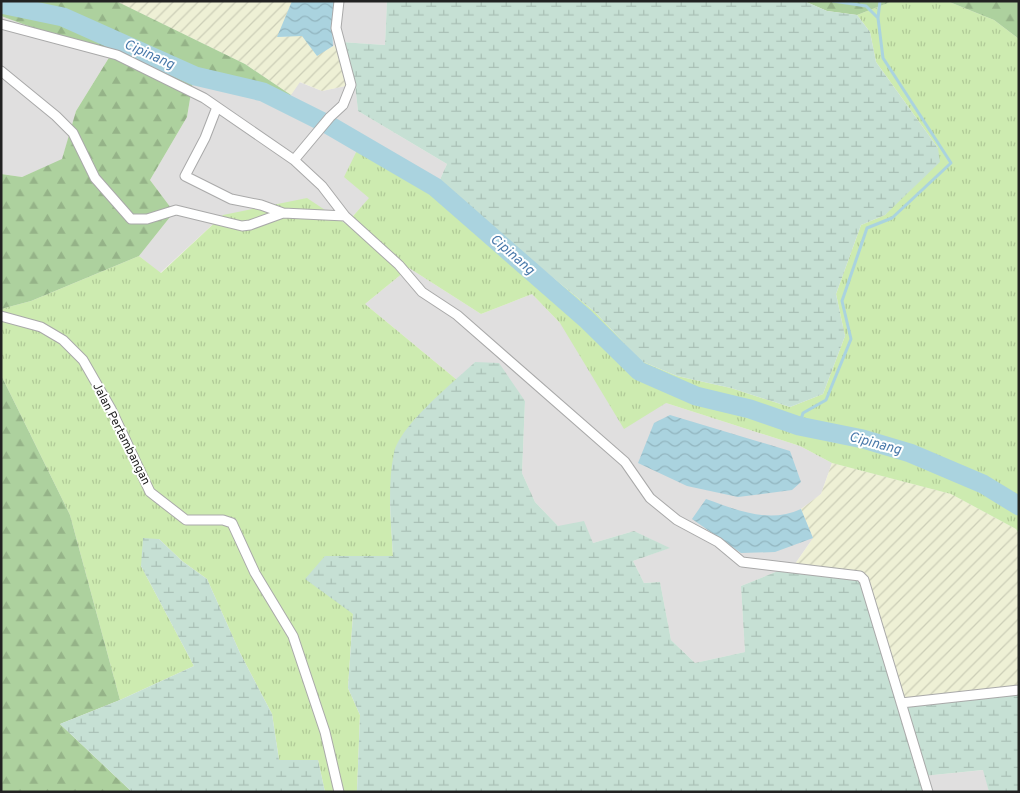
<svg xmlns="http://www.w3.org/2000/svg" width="1020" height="793" viewBox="0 0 1020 793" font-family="Overpass,sans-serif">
  <defs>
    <pattern id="farmland-furrows" width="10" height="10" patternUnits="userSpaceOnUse" patternTransform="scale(1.25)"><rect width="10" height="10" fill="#eef0d5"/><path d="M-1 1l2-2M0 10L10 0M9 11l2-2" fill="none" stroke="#ccceb7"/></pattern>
    <pattern id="grass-tufts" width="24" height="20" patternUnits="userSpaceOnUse" patternTransform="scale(1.25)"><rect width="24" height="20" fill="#cdebb0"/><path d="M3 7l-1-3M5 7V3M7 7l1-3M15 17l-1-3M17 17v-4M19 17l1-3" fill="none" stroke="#b0c997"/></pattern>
    <pattern id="forest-firs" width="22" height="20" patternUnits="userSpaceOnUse" patternTransform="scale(1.25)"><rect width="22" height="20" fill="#add19e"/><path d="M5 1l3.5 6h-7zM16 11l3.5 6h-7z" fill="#95b388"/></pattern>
    <pattern id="wetland-marsh" width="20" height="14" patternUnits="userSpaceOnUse" patternTransform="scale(1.25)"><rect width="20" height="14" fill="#c6e0d4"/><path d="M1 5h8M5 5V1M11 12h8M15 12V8" fill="none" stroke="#aac0b6"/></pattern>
    <pattern id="water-waves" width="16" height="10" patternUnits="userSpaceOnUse" patternTransform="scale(1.25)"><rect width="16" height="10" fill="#aad3df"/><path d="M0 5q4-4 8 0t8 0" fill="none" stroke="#92b5bf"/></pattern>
  </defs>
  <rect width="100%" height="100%" fill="#f2efe9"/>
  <!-- residential -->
  <path fill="#e0dfdf" d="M 335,1 L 387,1 L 385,45 L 341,42 L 333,46 L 332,23 Z
    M 1,16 L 110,56 L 76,111 L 62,160 L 22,177 L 1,174 Z
    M 193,81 L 254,95 L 282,108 L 299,82 L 322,91 L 355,84 L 358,111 L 447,164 L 438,184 L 363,138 L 370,198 L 345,224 L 223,215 L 160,273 L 139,256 L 174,212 L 150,180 L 187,117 Z
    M 409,268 L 481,314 L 532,294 L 560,323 L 666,403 L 800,446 L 832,463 L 821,494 L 801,509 L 813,538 L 795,564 L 741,586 L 745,652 L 695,663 L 671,640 L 660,582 L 644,583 L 633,561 L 669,548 L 634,531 L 593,543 L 558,526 L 535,502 L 522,473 L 525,401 L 475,362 L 457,380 L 365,304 Z
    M 984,770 L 989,792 L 928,792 L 923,776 Z"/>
  <!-- farmland -->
  <path fill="url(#farmland-furrows)" d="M 116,1 L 292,1 L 278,37 L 302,35 L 317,55 L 341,42 L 355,84 L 322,91 L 300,82 L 291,95 L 245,64 Z
    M 832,463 L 951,494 L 1016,529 L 1019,534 L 1019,693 L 902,706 L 795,564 L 813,538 L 801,509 L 821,494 Z"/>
  <!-- grass -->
  <path fill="url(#grass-tufts)" d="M 893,1 L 947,1 L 994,20 L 1019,39 L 1019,534 L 1016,529 L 951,494 L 832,463 L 800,446 L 666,403 L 624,429 L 560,323 L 532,294 L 481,314 L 409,268 L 365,304 L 457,380 L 414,420 L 395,451 L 390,505 L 393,557 L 325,556 L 353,614 L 348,688 L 360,715 L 357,792 L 325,792 L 318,760 L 279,760 L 272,714 L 240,653 L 207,579 L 182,561 L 159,539 L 141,566 L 194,666 L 120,700 L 70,515 L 1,375 L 1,309 L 31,301 L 139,256 L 161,273 L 223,215 L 307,198 L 346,224 L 369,198 L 344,177 L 363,138 L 438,184 L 595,312 L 641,361 L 677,376 L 731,388 L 790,407 L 823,394 L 845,336 L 836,294 L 861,225 L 885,215 L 938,148 L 876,62 L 870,32 L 857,15 Z"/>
  <!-- forest -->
  <path fill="url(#forest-firs)" d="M 1,1 L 116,1 L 245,64 L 291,95 L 282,108 L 254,95 L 193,81 L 187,117 L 150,180 L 174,212 L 139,256 L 31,301 L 1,309 L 1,174 L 22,177 L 62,159 L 76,111 L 110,56 L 1,16 Z
    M 804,1 L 893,1 L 857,15 L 827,11 Z
    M 947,1 L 1019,1 L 1019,39 L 994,20 Z
    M 1,375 L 70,515 L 120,700 L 60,724 L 132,792 L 1,792 Z"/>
  <!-- wetland -->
  <path fill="url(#wetland-marsh)" d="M 387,1 L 804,1 L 827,11 L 857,15 L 870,32 L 876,62 L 938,148 L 940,162 L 885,215 L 861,225 L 836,294 L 845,336 L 823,394 L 790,407 L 731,388 L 677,376 L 641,361 L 595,312 L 438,184 L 447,164 L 358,111 L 355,84 L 341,42 L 385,45 Z
    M 475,362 L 499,363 L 525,401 L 522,473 L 535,502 L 558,526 L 584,521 L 593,543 L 634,531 L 670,548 L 633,561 L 644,583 L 660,582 L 671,640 L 695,663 L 745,652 L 741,586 L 795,564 L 864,575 L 902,706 L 1019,693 L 1019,792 L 989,792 L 983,770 L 923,776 L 928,792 L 357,792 L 360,715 L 348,688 L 353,614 L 305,579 L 325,556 L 393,556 C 391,523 387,486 394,453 C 400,425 454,382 475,362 Z
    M 143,538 L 159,539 L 182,561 L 207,579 L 240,653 L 272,714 L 279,760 L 318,760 L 325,792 L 132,792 L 60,724 L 120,700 L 194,666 L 141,566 Z"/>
  <!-- water -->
  <path fill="url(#water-waves)" d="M 292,1 L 335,1 L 332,23 L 333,46 L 317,56 L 302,36 L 277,37 Z
    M 670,415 L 790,451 L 801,482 L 792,490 L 738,497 L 687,486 L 638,463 L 654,423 Z
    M 706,499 C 737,510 769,524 801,509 L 813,538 L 775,552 L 741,553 L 692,519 Z"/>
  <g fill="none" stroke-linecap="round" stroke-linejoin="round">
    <!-- stream -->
    <path stroke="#aad3df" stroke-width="3" d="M 878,18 L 880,1
      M 799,426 L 803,413 L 826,400 L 851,339 L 842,301 L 867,228 L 892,218 L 951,163 L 883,58 L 878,18 L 866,6 L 833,1"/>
    <!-- river -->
    <path stroke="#aad3df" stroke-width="19" d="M 1,4 L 63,17 L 195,76 L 263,92 L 327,124 L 435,187 L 586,319 L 639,371 L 696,396 L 750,409 L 799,426 L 863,439 L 910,453 L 983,484 L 1019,506"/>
    <!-- street casing -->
    <g stroke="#a9a9a9" stroke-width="11">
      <path id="street" d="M 1,24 L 117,55 L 204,98 L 294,160 L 322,186 L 345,216 L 399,265 L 422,292 L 457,315 L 625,462 L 650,498 L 677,520 L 718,542 L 742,562 L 860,576 L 864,580 L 928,792
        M 1,71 L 56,116 L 73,133 L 95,178 L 131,219 L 147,219 L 176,210 L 242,226 L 250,225 L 283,213 L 345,216
        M 217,107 L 205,138 L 185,176 L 231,199 L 261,205 L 283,213
        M 294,160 L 330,117 L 343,105 L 351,85 L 336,28 L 339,1
        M 1,316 L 41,327 L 63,340 L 83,360 L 111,409 L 150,492 L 186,520 L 223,520 L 232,523 L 255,573 L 293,636 L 325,732 L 339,792
        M 901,703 L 1019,690"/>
    </g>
    <!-- street -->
    <use href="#street" stroke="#fff" stroke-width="9"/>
  </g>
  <g text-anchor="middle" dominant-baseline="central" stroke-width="4" stroke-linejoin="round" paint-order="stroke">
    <!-- street labels -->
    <g font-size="12" fill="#222" stroke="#fff">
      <text transform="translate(121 434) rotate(63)">Jalan Pertambangan</text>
    </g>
    <!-- water labels -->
    <g font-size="14" font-style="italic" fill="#4a7aab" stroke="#fff">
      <text transform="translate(149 55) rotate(24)">Cipinang</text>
      <text transform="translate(512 255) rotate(41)">Cipinang</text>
      <text transform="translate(875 444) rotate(15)">Cipinang</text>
    </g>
  </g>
  <!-- border -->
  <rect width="1020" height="793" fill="none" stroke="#222222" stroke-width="5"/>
</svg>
